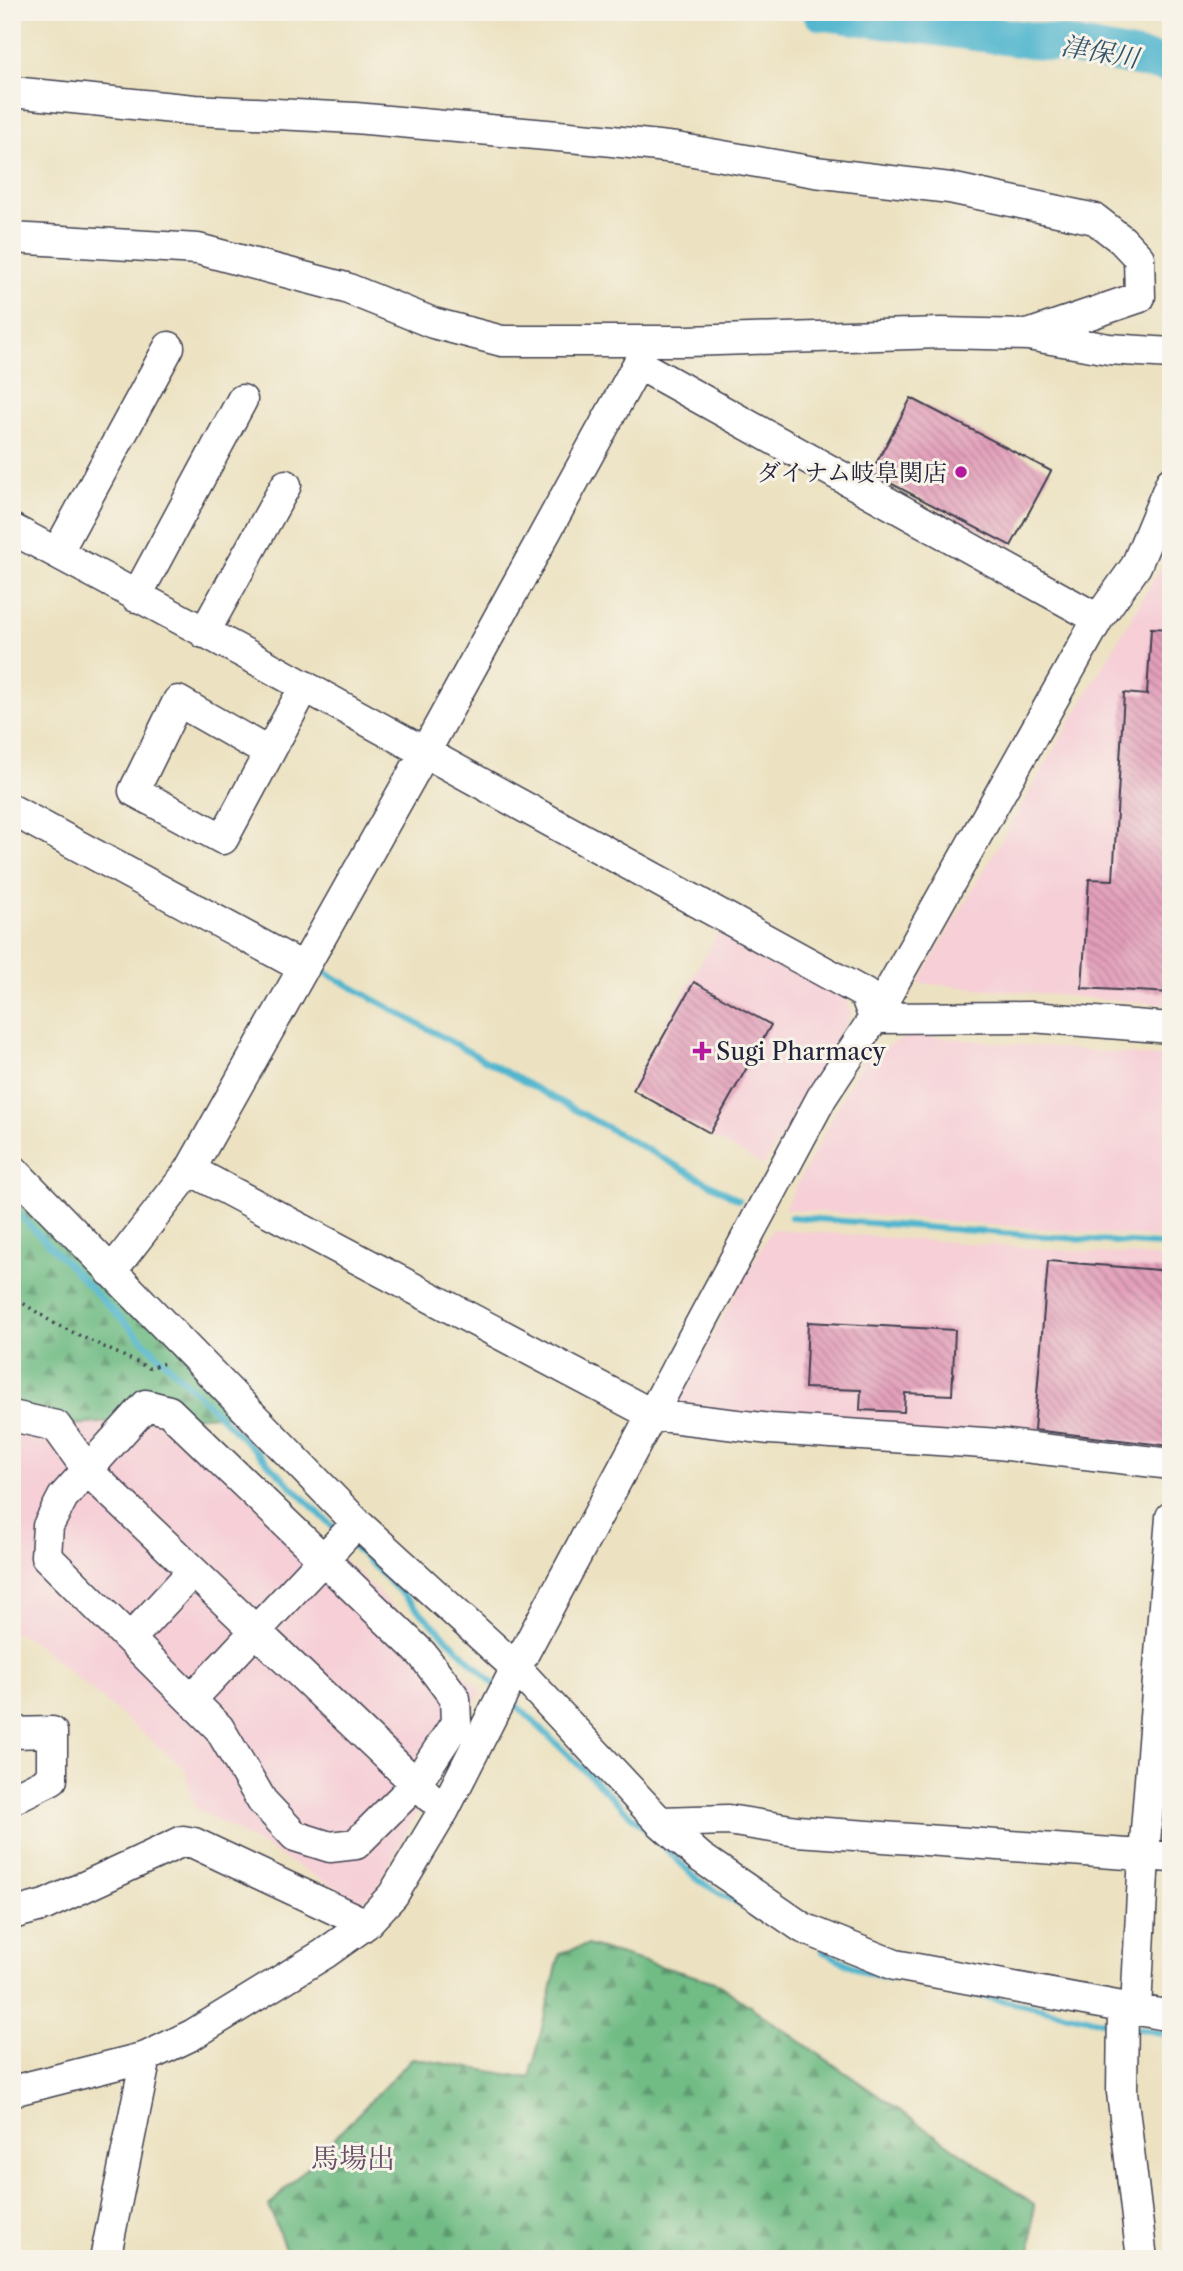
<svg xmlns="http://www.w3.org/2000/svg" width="1183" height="2271" viewBox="0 0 1183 2271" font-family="'Libre Caslon Text','Noto Serif JP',serif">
  <defs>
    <pattern id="forest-firs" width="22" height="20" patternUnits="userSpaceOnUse" patternTransform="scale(1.75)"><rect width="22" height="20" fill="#71bc85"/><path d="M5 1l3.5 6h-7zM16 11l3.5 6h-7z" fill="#5c986e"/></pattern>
    <pattern id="building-back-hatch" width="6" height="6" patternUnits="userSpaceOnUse" patternTransform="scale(1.75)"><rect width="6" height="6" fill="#e39fba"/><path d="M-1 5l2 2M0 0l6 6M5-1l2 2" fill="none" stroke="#b88198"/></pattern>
  </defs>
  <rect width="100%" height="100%" fill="#f7f3e8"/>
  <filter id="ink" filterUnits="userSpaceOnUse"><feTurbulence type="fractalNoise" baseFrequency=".0143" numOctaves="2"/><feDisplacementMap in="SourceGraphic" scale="14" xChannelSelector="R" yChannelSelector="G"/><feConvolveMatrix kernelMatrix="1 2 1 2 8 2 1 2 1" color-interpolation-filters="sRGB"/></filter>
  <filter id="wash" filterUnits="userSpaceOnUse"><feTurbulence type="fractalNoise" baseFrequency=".00686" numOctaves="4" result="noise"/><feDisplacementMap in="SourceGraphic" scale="28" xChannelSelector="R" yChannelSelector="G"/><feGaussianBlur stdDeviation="1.57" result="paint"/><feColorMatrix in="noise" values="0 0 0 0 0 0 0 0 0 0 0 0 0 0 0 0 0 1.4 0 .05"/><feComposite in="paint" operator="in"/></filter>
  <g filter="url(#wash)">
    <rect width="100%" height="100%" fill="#ece2c1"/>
    <!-- built -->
    <path fill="#f6cfd7" d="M 1171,549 L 1171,1005 L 918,983 Z
      M 722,926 L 843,996 L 852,1013 L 764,1166 L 628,1090 Z
      M 911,1035 L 1171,1058 L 1171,1239 L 784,1209 L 864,1057 Z
      M 772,1229 L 1171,1258 L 1171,1452 L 789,1424 L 674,1405 Z
      M 134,1357 L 482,1692 L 376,1889 L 362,1903 L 194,1807 L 185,1769 L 32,1640 L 12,1631 L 12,1430 Z"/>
    <!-- forest -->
    <path fill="url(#forest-firs)" stroke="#4a6f60" stroke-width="2" d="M 12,1168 L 248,1413 L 12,1429 Z
      M 587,1945 L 715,1982 L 1034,2204 L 1031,2259 L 289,2259 L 269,2206 L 412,2058 L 530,2078 L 560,1953 Z"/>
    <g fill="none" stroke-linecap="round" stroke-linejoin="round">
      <!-- stream -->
      <path stroke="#50b5ce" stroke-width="6" d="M 319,969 L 739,1200
        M 12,1207 L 109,1307 L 338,1532
        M 791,1217 L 1171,1246
        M 351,1544 L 498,1688
        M 509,1698 L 699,1881 L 767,1921
        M 822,1951 L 866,1973 L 890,1978
        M 966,1993 L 1116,2024
        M 1130,2027 L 1171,2035"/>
      <!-- river -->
      <path stroke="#50b5ce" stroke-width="37" d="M 821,12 L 1061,44 L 1171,65"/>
    </g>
    <g id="blocks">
      <!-- building -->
      <path fill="url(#building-back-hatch)" d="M 911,398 L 1051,471 L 1011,546 L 871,473 Z
        M 1151,628 L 1171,629 L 1171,993 L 1082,988 L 1089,879 L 1113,880 L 1124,693 L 1147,695 Z
        M 694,982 L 771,1025 L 710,1133 L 633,1090 Z
        M 1048,1261 L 1171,1271 L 1171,1446 L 1034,1430 Z
        M 808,1322 L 955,1330 L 952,1395 L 905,1393 L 904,1412 L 860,1410 L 861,1390 L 805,1388 Z"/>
    </g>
  </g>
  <g filter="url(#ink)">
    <use href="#blocks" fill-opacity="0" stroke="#403f4f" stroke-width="2"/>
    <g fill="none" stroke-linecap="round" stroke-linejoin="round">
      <!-- minor casing -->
      <g stroke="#403f4f" stroke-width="33">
        <path id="minor" d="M 12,92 L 194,110 L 355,118 L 603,140 L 676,148 L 815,172 L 950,188 L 1095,219 L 1122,240 L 1139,258 L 1140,297 L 1028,335
          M 12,238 L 198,249 L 346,288 L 433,323 L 502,341 L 688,341 L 941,333 L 1028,335 L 1109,349 L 1171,353
          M 12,529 L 244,653 L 865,994 L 874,1018
          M 57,553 L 169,347
          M 136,597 L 242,400
          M 204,633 L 286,485
          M 269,753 L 178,701 L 134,791 L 223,839 L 305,686
          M 12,810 L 304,968
          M 874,1018 L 1032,1017 L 1171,1028
          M 12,1169 L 357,1523 L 516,1668 L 660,1822 L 700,1857 L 803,1928 L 895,1965 L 1171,2016
          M 190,1170 L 653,1415 L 770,1429 L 999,1444 L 1171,1464
          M 111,1272 L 190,1170 L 425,752 L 638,364 L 1098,619
          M 146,1405 L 169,1411 L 422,1654 L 455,1698 L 456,1723 L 416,1784 L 356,1844 L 330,1847 L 295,1836 L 262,1801 L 219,1728 L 46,1556 L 48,1526 L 63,1497 Z
          M 12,1416 L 56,1426 L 89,1472 L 431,1798
          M 130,1639 L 193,1571
          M 191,1700 L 357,1523
          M 12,1733 L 52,1732 L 52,1779 L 12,1799
          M 660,1822 L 728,1820 L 797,1831 L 1171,1857
          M 12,1914 L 45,1905 L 183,1841 L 194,1843 L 366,1924
          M 1123,2007 L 1122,2092 L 1142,2259
          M 1136,2009 L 1144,1855 L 1171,1517
          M 12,2091 L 146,2057 L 192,2035 L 324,1954 L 366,1924 L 393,1895 L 444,1810 L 516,1668 L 822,1097 L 874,1018 L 1098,619 L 1136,566 L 1171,482
          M 105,2259 L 146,2057"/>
      </g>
      <!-- path -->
      <path stroke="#403f4f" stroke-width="3.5" stroke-dasharray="2 5" stroke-linecap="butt" d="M 12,1296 L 55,1324 L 149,1368 L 168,1362"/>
      <!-- minor -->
      <use href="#minor" stroke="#fff" stroke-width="30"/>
    </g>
  </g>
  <!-- markers -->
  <g fill="#b5179e" stroke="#f7f3e8" stroke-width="2.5">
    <circle cx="961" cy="472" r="7"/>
    <path d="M698.5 1040.5h7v7h7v7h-7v7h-7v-7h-7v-7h7z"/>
  </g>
  <g text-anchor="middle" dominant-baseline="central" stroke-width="6" stroke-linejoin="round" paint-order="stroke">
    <!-- poi labels -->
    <g font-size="24" fill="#22223b" stroke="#f7f3e8" text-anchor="end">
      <text x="947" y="472">ダイナム岐阜関店</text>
      <text x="716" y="1051" text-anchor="start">Sugi Pharmacy</text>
    </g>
    <!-- water labels -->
    <g font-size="26" font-style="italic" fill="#32556e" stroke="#f7f3e8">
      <text transform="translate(1100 52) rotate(10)">津保川</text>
    </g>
    <!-- quarter labels -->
    <g font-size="28" fill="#664e67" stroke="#f7f3e8">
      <text x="353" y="2158">馬場出</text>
    </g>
  </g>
  <!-- margin -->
  <rect width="1183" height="2271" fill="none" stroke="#f7f3e8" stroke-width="42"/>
</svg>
